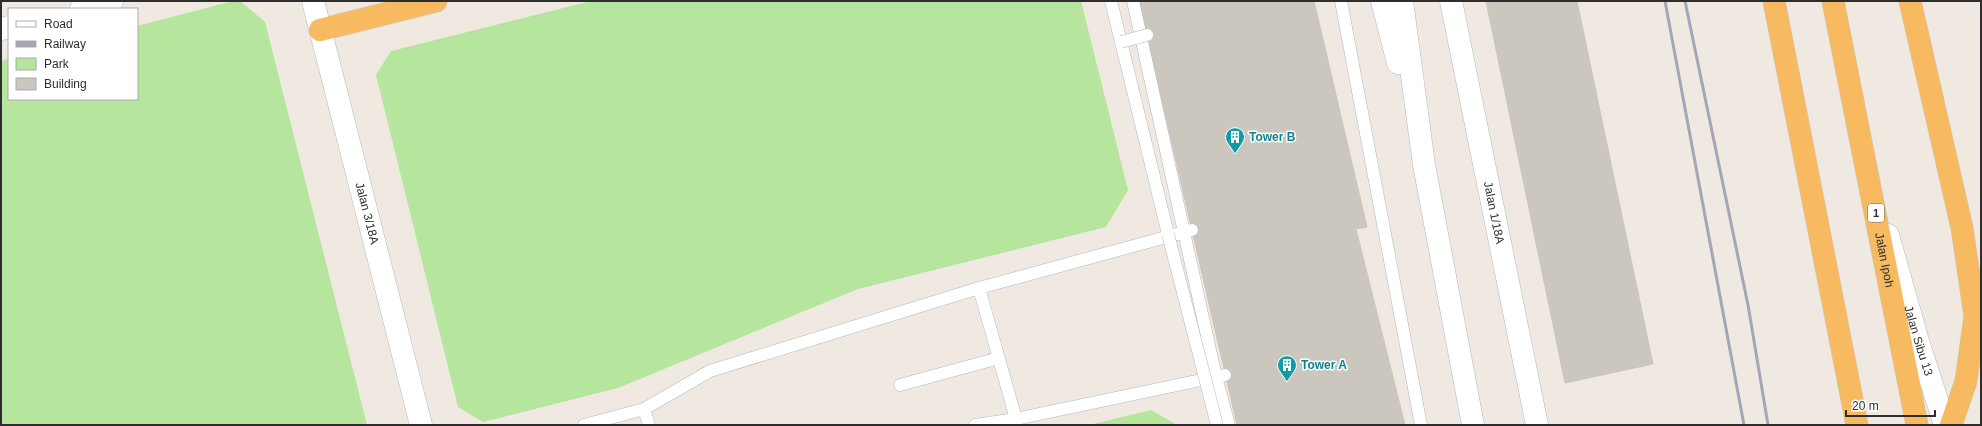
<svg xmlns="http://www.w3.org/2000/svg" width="1982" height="426" viewBox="0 0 1982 426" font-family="Arial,sans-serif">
  <rect width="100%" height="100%" fill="#efe9e1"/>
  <!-- green -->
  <path fill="#b6e59e" d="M 233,1 L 240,1 L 265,22 L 367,425 L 1,425 L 1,61 L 9,59 L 9,99 L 137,99 L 137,26 Z
    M 591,1 L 1081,1 L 1128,190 L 1106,227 L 858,289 L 618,388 L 483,422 L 458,407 L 376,75 L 391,51 Z
    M 1151,410 L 1177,425 L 1089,425 Z"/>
  <!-- building -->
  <path fill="#cbc7bf" stroke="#cbc5ba" d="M 1139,1 L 1314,1 L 1367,227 L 1356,229 L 1405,425 L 1237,425 Z
    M 1194,1 L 1280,1 L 1291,49 L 1258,56 L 1299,231 L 1282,235 L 1286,250 L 1259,256 L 1255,242 L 1211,253 L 1170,77 L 1193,72 L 1185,37 L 1201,33 Z
    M 1486,1 L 1577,1 L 1653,364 L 1565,383 Z
    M 1298,309 L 1302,323 L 1319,319 L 1344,425 L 1251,425 L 1231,339 L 1275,329 L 1272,315 Z"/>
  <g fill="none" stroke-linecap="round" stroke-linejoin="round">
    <!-- service casing -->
    <g stroke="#b4b7c1" stroke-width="13">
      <path id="service" d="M 1111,1 L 1168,234
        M 1133,1 L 1216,377 L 1229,425
        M 1341,1 L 1421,425
        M 979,288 L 1016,419
        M 900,385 L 999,358
        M 644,409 L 649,425
        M 584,425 L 644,409 L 710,371 L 979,288 L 1192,230
        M 975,425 L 1016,419 L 1225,375"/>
    </g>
    <!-- minor casing -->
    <g stroke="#b4b7c1" stroke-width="23">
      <g id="minor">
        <path id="s1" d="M 313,1 L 421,425"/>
        <path d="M 81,9 L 112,1"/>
        <path d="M 1,29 L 9,27"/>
        <path id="s2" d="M 1888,235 L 1918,341 L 1945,425"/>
      </g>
    </g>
    <!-- tertiary casing -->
    <g stroke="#b4b7c1" stroke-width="23">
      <g id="tertiary">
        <path d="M 1382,1 L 1398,63"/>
        <path d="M 1402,1 L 1424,165 L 1473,425"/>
        <path id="s3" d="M 1451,1 L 1537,425"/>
      </g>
    </g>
    <!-- trunk casing -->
    <g stroke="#c9c9c9" stroke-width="23">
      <g id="trunk">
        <path d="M 1774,1 L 1857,425"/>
        <path id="s4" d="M 1833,1 L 1917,425"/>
        <path d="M 1910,1 L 1962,228 L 1975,316 L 1966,381 L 1951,425"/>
        <path d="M 320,30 L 436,1"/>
      </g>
    </g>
    <!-- service -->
    <use href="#service" stroke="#fff" stroke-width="12"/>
    <!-- minor -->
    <use href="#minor" stroke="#fff" stroke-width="22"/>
    <!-- tertiary -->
    <use href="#tertiary" stroke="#fff" stroke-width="22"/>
    <!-- trunk -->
    <use href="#trunk" stroke="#f8ba60" stroke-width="22"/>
    <!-- rail -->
    <path stroke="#a3a6b8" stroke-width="3" d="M 1665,1 L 1744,425
      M 1685,1 L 1748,305 L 1768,425"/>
    <!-- service-bridge casing -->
    <g stroke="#b4b7c1" stroke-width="13" stroke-linecap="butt">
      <path id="service-bridge" d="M 1121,42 L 1147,35
        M 1168,234 L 1217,425"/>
    </g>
    <!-- service-bridge -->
    <use href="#service-bridge" stroke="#fff" stroke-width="12"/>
  </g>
  <!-- icons -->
  <defs>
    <g id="building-pin" transform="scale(1)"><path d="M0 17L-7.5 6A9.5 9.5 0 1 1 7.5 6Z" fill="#0f9aa8" stroke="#fff"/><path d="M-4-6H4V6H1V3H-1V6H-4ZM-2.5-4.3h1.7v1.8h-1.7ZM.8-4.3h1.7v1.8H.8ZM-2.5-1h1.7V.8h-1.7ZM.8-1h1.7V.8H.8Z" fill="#fff"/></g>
  </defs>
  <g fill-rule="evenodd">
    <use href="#building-pin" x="1235" y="137"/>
    <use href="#building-pin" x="1287" y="365"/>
  </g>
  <g text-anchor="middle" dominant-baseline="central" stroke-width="3" stroke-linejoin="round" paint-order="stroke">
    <!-- shield labels -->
    <rect fill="#fff" stroke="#6d6d6d" stroke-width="1" x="1868" y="204" width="16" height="18" rx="3"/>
    <g font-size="11" font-weight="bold" fill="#2e2e2e">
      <text x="1876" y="213">1</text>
    </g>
    <!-- culture labels -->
    <g font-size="12" font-weight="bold" fill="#0d838f" stroke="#fff" text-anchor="start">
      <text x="1249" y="137">Tower B</text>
      <text x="1301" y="365">Tower A</text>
    </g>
    <!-- street labels -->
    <g font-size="12" fill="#2e2e2e" stroke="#fff">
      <text stroke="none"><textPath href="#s1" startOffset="219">Jalan 3/18A</textPath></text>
      <text stroke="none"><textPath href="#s3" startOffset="216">Jalan 1/18A</textPath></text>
      <text stroke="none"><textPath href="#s4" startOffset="264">Jalan Ipoh</textPath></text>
      <text stroke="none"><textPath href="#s2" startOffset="110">Jalan Sibu 13</textPath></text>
    </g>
  </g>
  <!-- border -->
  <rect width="1982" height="426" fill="none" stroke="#2e2e2e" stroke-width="4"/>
  <!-- legend -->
  <rect x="8" y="8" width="130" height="92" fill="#ffffff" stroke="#ababab"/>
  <rect x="16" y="21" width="20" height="6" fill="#ffffff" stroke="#ababab"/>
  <text x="44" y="28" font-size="12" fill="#2e2e2e">Road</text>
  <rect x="16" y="41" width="20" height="6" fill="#a3a6b8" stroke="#ababab"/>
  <text x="44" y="48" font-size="12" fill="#2e2e2e">Railway</text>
  <rect x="16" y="58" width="20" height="12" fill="#b6e59e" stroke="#ababab"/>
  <text x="44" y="68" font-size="12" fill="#2e2e2e">Park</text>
  <rect x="16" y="78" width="20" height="12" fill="#cbc7bf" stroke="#ababab"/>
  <text x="44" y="88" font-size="12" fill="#2e2e2e">Building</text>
  <!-- scale -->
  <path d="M1846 410v6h89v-6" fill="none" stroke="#2e2e2e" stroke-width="2"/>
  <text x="1852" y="410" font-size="12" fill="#2e2e2e" stroke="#ffffff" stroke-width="3" paint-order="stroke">20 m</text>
</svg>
